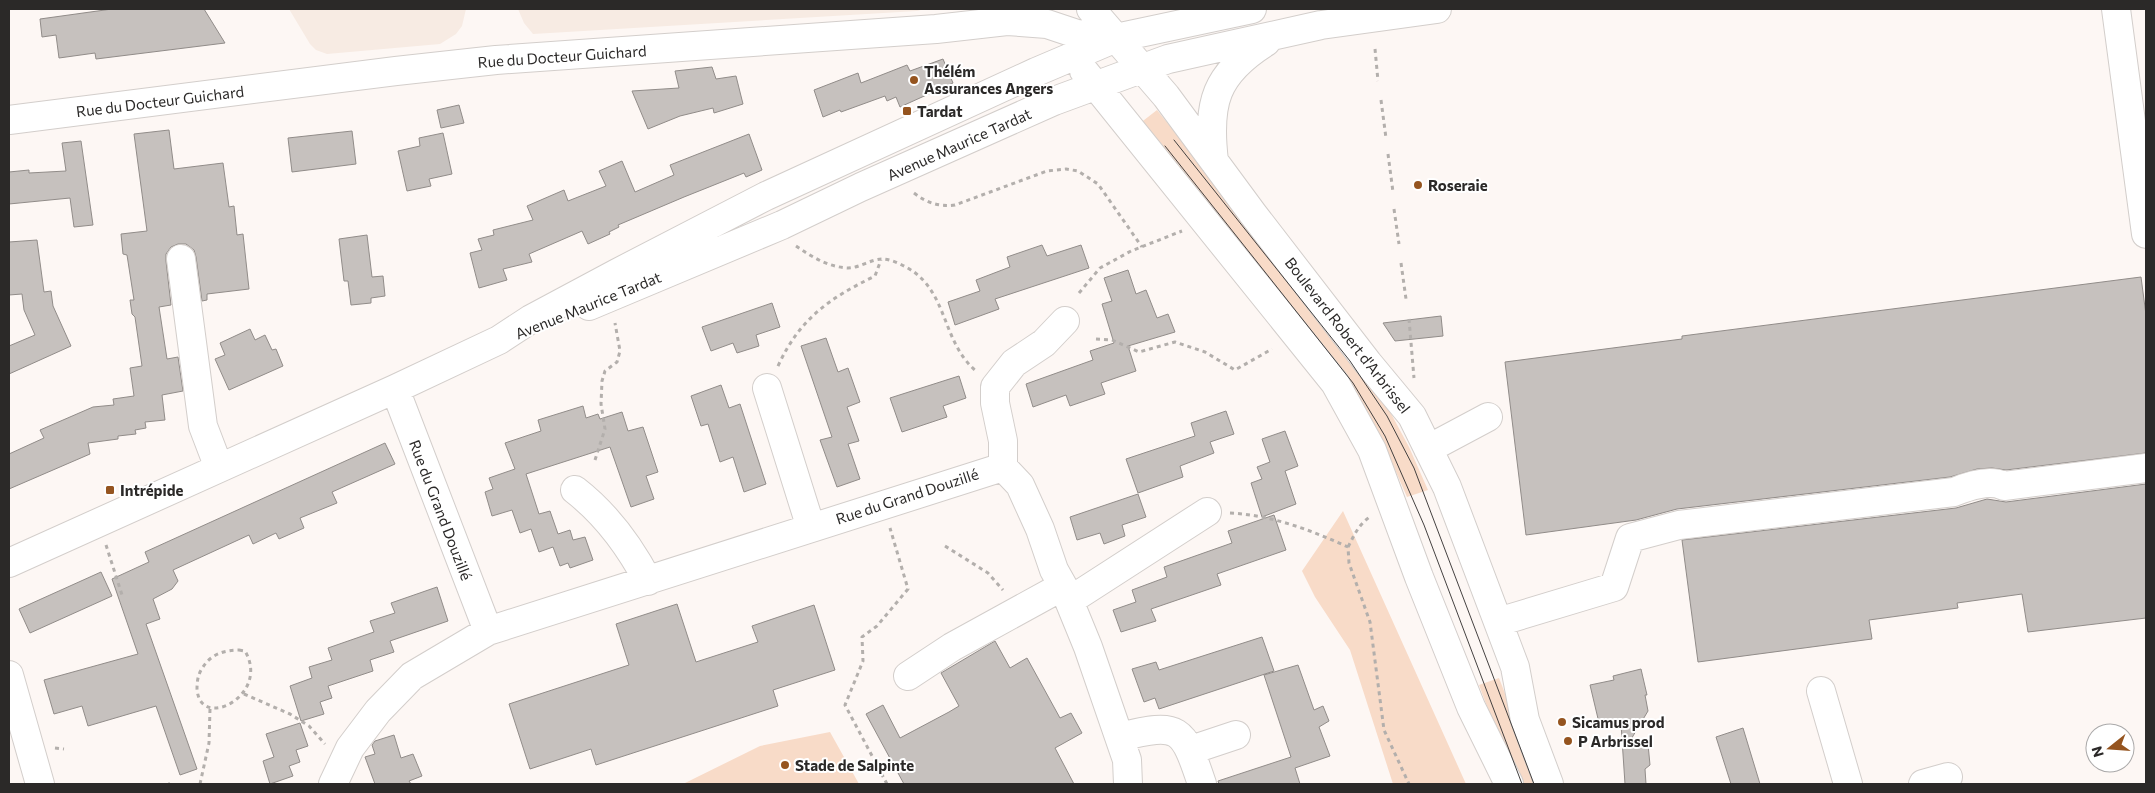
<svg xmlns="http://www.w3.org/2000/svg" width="2155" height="793" viewBox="0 0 2155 793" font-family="Commissioner,sans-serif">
  <rect width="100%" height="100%" fill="#fdf7f4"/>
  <!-- built -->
  <path fill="#f7ebe3" d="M 289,9 L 466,9 L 462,26 L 456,34 L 440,44 L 327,54 L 316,50 L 310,44 Z
    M 518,9 L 925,9 L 917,11 L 533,34 L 524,23 Z"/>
  <!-- green -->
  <path fill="#f8dbc8" d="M 1157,110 L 1331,327 L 1388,408 L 1409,447 L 1428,490 L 1407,497 L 1386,449 L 1139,124 Z
    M 1343,511 L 1466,784 L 1393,784 L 1350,650 L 1315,597 L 1302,571 Z
    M 1499,678 L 1540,784 L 1516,784 L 1479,685 Z
    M 830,732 L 859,784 L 683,784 L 760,746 Z"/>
  <!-- building -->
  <path fill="#c6c1be" stroke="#918c89" d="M 112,9 L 204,9 L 225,43 L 96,59 L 95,53 L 59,58 L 56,35 L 42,37 L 40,19 Z
    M 943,59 L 953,83 L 900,107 L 896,97 L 887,101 L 885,96 L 841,112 L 840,110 L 823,117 L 814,90 L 858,73 L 861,83 L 907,65 L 910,71 Z
    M 712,67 L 716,79 L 736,76 L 743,104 L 714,113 L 713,108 L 680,116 L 648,129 L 632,91 L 679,88 L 675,71 Z
    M 459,105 L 464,123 L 441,128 L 437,110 Z
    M 169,130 L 174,169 L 223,163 L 229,207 L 234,206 L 237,235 L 243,234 L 249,289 L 207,294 L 207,300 L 202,301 L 196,257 L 194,250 L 186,244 L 178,244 L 171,247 L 166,254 L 166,261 L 171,305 L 159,307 L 167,359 L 178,357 L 183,391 L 162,395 L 165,420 L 145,422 L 146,428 L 135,430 L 136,434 L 118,436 L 118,439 L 88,443 L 90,454 L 9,489 L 9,454 L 44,438 L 40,430 L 93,407 L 114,405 L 113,399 L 134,396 L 130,368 L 142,366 L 135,317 L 132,314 L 130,300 L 134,300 L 127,255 L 123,254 L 121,234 L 147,231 L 134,134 Z
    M 352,131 L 356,164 L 292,172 L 288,138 Z
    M 443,133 L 452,174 L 429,179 L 431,186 L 407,191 L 398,151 L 420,146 L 419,138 Z
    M 749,134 L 762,170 L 746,177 L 744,173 L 684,197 L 618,225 L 619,227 L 609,232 L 610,234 L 588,244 L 582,231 L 529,254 L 532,262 L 503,269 L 507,280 L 479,288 L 470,253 L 482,250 L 478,239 L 494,235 L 493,230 L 533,220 L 527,206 L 564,190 L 568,201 L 606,186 L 599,171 L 622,161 L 635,192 L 674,175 L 670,165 Z
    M 81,141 L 93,225 L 74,227 L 70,198 L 9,204 L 9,172 L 29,170 L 29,173 L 66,171 L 62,143 Z
    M 367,235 L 372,277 L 383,276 L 385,296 L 371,298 L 371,303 L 351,305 L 348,281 L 344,281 L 339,239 Z
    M 37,240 L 44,292 L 51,291 L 53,306 L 71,346 L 9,374 L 9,346 L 35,335 L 24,310 L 22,294 L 9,295 L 9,242 Z
    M 1042,245 L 1047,256 L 1081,245 L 1089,268 L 995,299 L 999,309 L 955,325 L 948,302 L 980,291 L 976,280 L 1010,267 L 1007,257 Z
    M 1128,270 L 1136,294 L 1146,290 L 1157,318 L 1168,314 L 1175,332 L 1128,346 L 1136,371 L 1101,383 L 1105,394 L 1070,406 L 1066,395 L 1033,407 L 1026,384 L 1093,360 L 1090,351 L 1114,343 L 1102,304 L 1112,301 L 1104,278 Z
    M 2141,277 L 2146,315 L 2146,453 L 2006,470 L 1992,468 L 1977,469 L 1950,477 L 1677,509 L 1636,520 L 1526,535 L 1505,362 L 1682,339 L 1682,336 Z
    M 772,303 L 780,327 L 756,335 L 759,346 L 737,353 L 733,343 L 711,351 L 702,327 Z
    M 1441,316 L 1443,336 L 1395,341 L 1383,323 Z
    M 250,329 L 255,340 L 265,335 L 272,350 L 276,349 L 283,366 L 229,390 L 215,359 L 225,355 L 220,343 Z
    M 826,338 L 838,372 L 848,368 L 860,402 L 847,407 L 859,441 L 848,444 L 860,479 L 837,487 L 820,440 L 832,437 L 801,346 Z
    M 959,376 L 966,398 L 943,406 L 947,417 L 902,432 L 890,398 Z
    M 721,385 L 729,408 L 740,404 L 766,484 L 744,492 L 733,457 L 720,462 L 708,424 L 701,426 L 691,396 Z
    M 583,406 L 586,418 L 598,414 L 600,419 L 622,412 L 628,431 L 643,427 L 658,472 L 646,476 L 654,499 L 631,507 L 610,447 L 526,474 L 539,514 L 550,511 L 558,534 L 570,530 L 573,540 L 585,537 L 593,560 L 570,568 L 568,563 L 560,566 L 553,547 L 539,552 L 531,529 L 520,533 L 512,510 L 492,516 L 485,492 L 493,489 L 489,478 L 515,469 L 505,443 L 541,431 L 538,420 Z
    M 1226,411 L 1234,434 L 1210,442 L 1214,453 L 1180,466 L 1183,477 L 1138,493 L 1126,459 L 1195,436 L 1191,423 Z
    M 1285,431 L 1298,466 L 1285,471 L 1296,504 L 1262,517 L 1251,483 L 1262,479 L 1257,467 L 1270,462 L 1262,439 Z
    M 385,443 L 395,464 L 332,492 L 337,503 L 300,518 L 304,528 L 279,539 L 276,533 L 253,544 L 249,535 L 173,570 L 178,581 L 172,589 L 153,599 L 160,619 L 146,624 L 197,769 L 180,775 L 156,706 L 88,726 L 82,706 L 54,714 L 44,680 L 138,654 L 112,579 L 149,562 L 145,552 Z
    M 2146,484 L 2146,618 L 2028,632 L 2022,594 L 1957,603 L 1958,608 L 1869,620 L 1872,639 L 1698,662 L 1682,540 L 1956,508 L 1987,499 L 2006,502 Z
    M 1138,494 L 1146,517 L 1122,525 L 1125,536 L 1104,544 L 1100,533 L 1077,540 L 1070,517 Z
    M 1274,515 L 1286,550 L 1217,574 L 1221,585 L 1151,609 L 1156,621 L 1121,632 L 1113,610 L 1136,602 L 1132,590 L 1167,577 L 1164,567 L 1232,543 L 1228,531 Z
    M 101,572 L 112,596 L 30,633 L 19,609 Z
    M 437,587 L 448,621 L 390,641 L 394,652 L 370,660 L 373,671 L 328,686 L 332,698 L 320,702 L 324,714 L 301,721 L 290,686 L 312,678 L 309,667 L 332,660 L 328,648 L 374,632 L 370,621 L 395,613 L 391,603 Z
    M 677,604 L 696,662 L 758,642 L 752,626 L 814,605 L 835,670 L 773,690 L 778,706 L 596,765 L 591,749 L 530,769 L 509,704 L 629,665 L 616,624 Z
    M 1262,637 L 1274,671 L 1159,709 L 1155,698 L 1144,702 L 1132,669 L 1156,662 L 1159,670 Z
    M 995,641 L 1010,668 L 1027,658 L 1060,718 L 1071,713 L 1082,733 L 1055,748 L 1074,784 L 904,784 L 866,714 L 883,705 L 900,738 L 949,712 L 959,706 L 941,673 Z
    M 1298,665 L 1314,710 L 1323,706 L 1329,721 L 1319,727 L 1330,756 L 1295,768 L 1300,784 L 1219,784 L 1218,781 L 1291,757 L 1264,675 Z
    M 1641,669 L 1647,695 L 1645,695 L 1648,711 L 1627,746 L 1648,744 L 1650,765 L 1645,769 L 1646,784 L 1625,784 L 1621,724 L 1600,727 L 1590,685 L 1614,680 L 1613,676 Z
    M 300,723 L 308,746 L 296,750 L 300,762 L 289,766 L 293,776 L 270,784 L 263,761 L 274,757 L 266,734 Z
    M 1743,728 L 1760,784 L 1731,784 L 1716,737 Z
    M 394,735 L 401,758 L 413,754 L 422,776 L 409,781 L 411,784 L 375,784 L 365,757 L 375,754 L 372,745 L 375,741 Z"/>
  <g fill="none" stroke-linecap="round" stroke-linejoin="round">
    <!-- minor casing -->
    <g stroke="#d3cecb" stroke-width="30">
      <path id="minor" d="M 1091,9 L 1166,96 L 1253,214 L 1368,363 L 1412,416 L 1447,487 L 1515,667 L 1525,720 L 1549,784
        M 2116,9 L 2146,234
        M 1084,71 L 1335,383 L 1372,450 L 1419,577 L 1471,707 L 1509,784
        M 9,120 L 396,71 L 496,60 L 936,29 L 1007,21 L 1047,24 L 1077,34 L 1112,38
        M 1214,161 C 1207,103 1215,74 1266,42
        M 181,259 L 203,426 L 219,468
        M 589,306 L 782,225 L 861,187 L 1054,101 L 1168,59 L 1321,25 L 1437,9
        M 767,388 L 811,528
        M 395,389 L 488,631 L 1003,467 L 1020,485 L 1040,529 L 1054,570 L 1063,586 L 1088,647 L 1127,760 L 1128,784
        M 1428,449 L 1488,417
        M 1003,467 L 1003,441 L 995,403 L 995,387 L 1014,363 L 1044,343 L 1065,321
        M 575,490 C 606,514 630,547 648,581
        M 9,563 L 395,389 L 499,340 L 531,319 L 617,273 L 766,196 L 1036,72 L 1116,38 L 1252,9
        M 1069,601 L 1207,512
        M 1498,622 L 1614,587 L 1630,538 L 1679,525 L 1954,492 C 1968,486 1990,479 2004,486 L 2146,468
        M 9,675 L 40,784
        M 908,676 L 952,647 L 1063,586
        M 1821,691 L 1848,784
        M 1120,737 C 1180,722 1183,727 1202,784
        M 1191,750 L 1236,735
        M 333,784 L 350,748 L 378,711 L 412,676 L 488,631
        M 1923,784 L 1948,777"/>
    </g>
    <!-- path -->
    <path stroke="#b3afac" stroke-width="3" stroke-dasharray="4 4" stroke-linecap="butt" d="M 1375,49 L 1378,81
      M 1381,100 L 1386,138
      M 1388,154 L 1393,192
      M 914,193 C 927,203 939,207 955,205 L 1047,171 L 1066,169 L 1078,171 L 1098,184 L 1142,247
      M 1394,209 L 1399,244
      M 796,246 C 812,257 828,267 848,268 C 860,268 871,259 882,259 C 892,259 905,266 914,272 C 948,297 943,343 976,371
      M 1401,263 L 1406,299
      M 1079,293 L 1100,268 L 1131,251 L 1182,231
      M 1409,319 L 1414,378
      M 1096,339 L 1112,340 L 1139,352 L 1175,342 L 1205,352 L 1235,370 L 1272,349
      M 778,366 C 800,318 830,298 875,276 L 881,260
      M 595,460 L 605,429 L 601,404 L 602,381 L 605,371 L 617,362 L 620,351 L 615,323
      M 1230,513 C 1271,515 1311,530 1348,547 L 1349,563 L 1370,622 L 1384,730 L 1409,784
      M 106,545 L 123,598
      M 945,546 L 988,573 L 1003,590
      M 1348,547 C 1355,534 1358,525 1371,516
      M 239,650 L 245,651 C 271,695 200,732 197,689 C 197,681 198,674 203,667 C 211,654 225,650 239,650 Z
      M 244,694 L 290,714 L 309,726 L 325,744
      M 55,748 L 64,749
      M 168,783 L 169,784
      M 200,784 L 209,743 L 210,709
      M 887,784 L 845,705 L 863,661 L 862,637 L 877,626 L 908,589 L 890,528"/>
    <!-- minor -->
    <use href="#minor" stroke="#fff" stroke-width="28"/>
    <!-- tram -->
    <path stroke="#444140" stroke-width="1" d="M 1174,140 L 1350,361 L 1387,416 L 1414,468 L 1534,784
      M 1165,146 L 1353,383 L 1385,436 L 1424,525 L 1522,784"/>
  </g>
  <!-- markers -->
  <g fill="#95541f" stroke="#fff" stroke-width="2">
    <circle cx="914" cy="80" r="5"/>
    <rect x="902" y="106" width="10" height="10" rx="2.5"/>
    <circle cx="1418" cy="185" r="5"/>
    <rect x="105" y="485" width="10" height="10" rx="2.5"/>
    <circle cx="1562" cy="722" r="5"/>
    <circle cx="1568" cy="741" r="5"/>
    <circle cx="785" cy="765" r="5"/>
  </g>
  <g text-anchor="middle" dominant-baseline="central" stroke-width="4" stroke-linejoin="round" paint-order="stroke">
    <!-- street labels -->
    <g font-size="15" fill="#2b2928" stroke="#fff">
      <text transform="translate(562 56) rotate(-4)">Rue du Docteur Guichard</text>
      <text transform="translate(160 101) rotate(-7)">Rue du Docteur Guichard</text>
      <text transform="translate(959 144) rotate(-24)">Avenue Maurice Tardat</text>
      <text transform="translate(588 305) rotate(-22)">Avenue Maurice Tardat</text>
      <text transform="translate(1348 335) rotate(52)">Boulevard Robert d'Arbrissel</text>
      <text transform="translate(907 496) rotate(-18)">Rue du Grand Douzillé</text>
      <text transform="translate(441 510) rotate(69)">Rue du Grand Douzillé</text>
    </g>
    <!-- poi labels -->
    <g font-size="15" font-weight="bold" fill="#2b2928" stroke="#fff" text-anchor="start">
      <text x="924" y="71">Thélém<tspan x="924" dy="17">Assurances Angers</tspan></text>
      <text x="917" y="111">Tardat</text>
      <text x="1428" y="185">Roseraie</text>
      <text x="120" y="490">Intrépide</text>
      <text x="1572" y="722">Sicamus prod</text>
      <text x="1578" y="741">P Arbrissel</text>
      <text x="795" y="765">Stade de Salpinte</text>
    </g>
  </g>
  <!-- border -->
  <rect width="2155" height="793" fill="none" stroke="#2b2928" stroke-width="20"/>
  <!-- north arrow -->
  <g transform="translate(2110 748) rotate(253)"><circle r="24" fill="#ffffff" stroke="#aaa9a9"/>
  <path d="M0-4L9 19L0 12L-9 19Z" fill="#95541f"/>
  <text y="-8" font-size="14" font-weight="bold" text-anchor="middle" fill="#2b2928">N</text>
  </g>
</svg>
